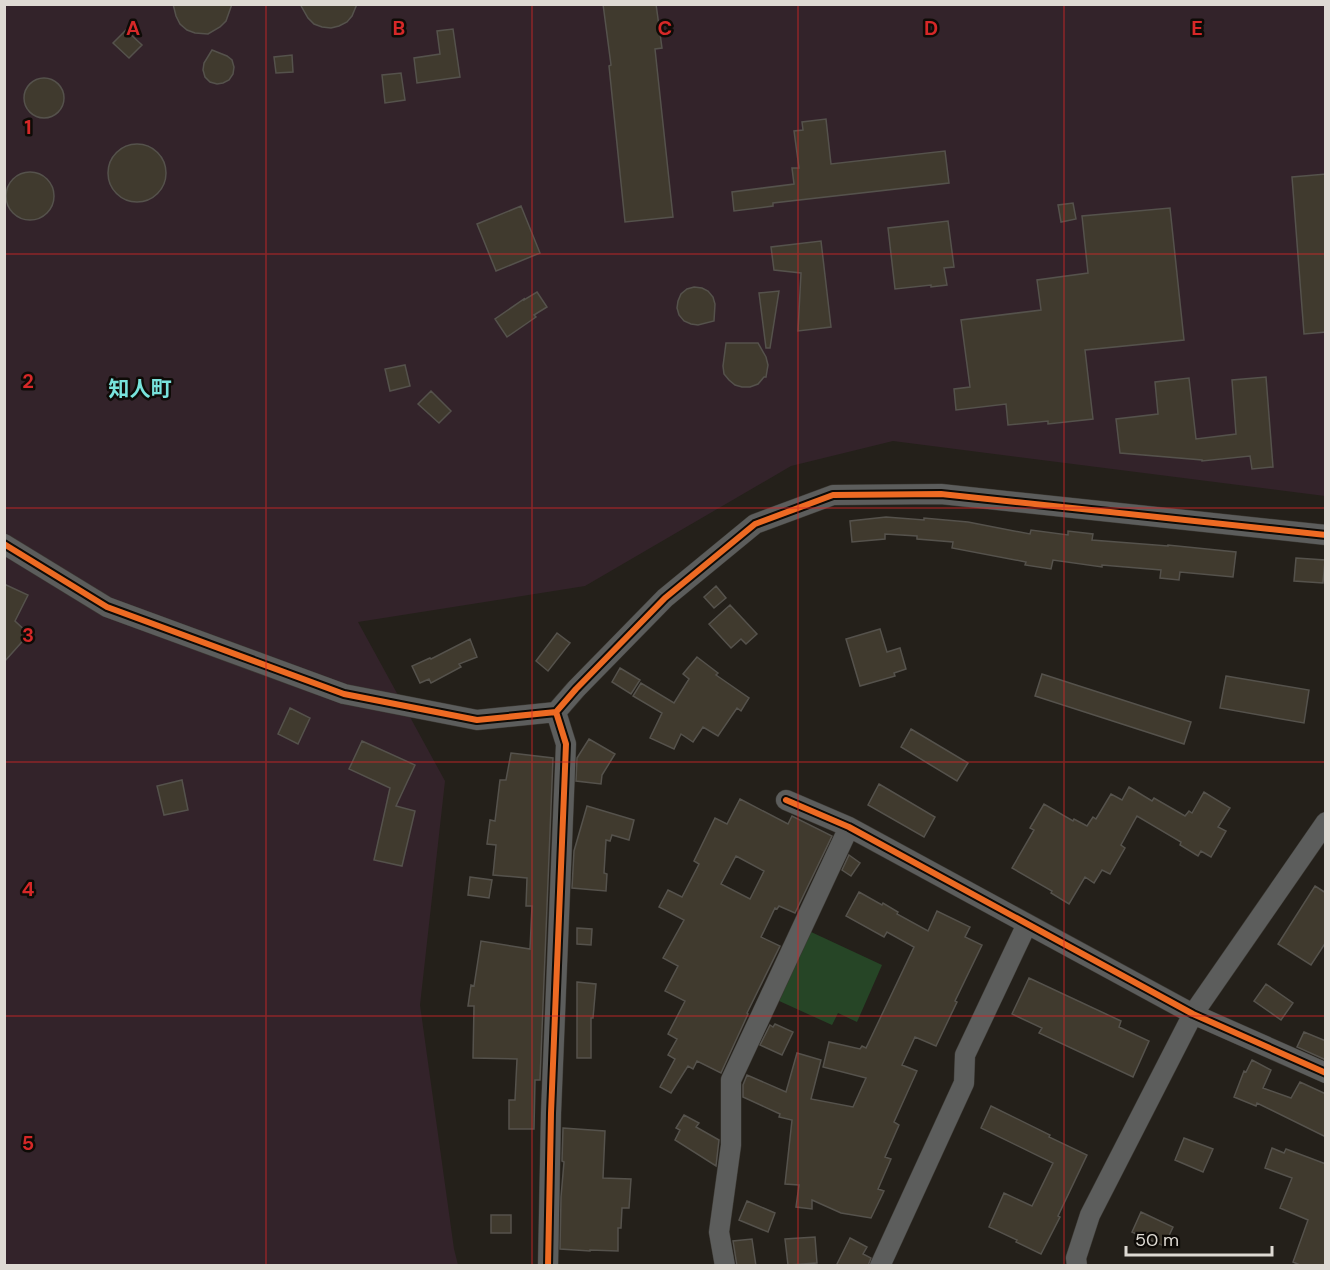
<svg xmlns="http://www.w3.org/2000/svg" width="1330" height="1270" viewBox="0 0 1330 1270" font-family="'DM Sans','Noto Sans JP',sans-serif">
  <rect width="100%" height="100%" fill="#24201a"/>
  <!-- industrial -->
  <path fill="#33232a" d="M 5,5 L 1325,5 L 1325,496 L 893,441 L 791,466 L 585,586 L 358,622 L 445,781 L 420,1005 L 454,1249 L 458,1265 L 5,1266 Z"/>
  <!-- green -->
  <path fill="#264526" d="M 809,931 L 882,965 L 857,1022 L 838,1013 L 832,1025 L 777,1000 Z"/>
  <!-- building -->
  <path fill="#403a2e" stroke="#55524c" stroke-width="1.5" fill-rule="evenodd" d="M 173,4 L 232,4 L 226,21 L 220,27 L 208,34 L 195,33 L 187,30 L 180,24 L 176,16 Z
    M 300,4 L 357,4 L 352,16 L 347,22 L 339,26 L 331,28 L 322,27 L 314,24 L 308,18 Z
    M 603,4 L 656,4 L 662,48 L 655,49 L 673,217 L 625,222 L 609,66 L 611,65 Z
    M 453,29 L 460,77 L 417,83 L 414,58 L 440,54 L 437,31 Z
    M 126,30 L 142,45 L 129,58 L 113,43 Z
    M 212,50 L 227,56 L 232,60 L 234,67 L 233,74 L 229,80 L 223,83 L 217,84 L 210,82 L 205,77 L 203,70 L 204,63 Z
    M 292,55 L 293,72 L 276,73 L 274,57 Z
    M 401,73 L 405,100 L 385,103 L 382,75 Z
    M24 98a20 20 0 1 1 40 0a20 20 0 1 1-40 0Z
    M 826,119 L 831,164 L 945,151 L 949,183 L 773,203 L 773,206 L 734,211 L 732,192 L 794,184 L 792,168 L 799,168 L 794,131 L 803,130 L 802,122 Z
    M108 173a29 29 0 1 1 58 0a29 29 0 1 1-58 0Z
    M6 196a24 24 0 1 1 48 0a24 24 0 1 1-48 0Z
    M 1326,174 L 1326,332 L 1304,334 L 1292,177 Z
    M 1073,203 L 1076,219 L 1061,222 L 1058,205 Z
    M 521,206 L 540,253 L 496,271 L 477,224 Z
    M 1170,208 L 1184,340 L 1085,350 L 1093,419 L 1048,424 L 1048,421 L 1008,425 L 1006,404 L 956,410 L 954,389 L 970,387 L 961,320 L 1041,310 L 1037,280 L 1088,273 L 1082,216 Z
    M 948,221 L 954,267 L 944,268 L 947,285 L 931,287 L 931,285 L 895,289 L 888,228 Z
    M 821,241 L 831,327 L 798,331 L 801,273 L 774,270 L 771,247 Z
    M 694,287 L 702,288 L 708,291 L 713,297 L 715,304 L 714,321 L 698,325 L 691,324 L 684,321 L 679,315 L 677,308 L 678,301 L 681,294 L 687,289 Z
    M 779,291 L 770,348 L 766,348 L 759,293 Z
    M 537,292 L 547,307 L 534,315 L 536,317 L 507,337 L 495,319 L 524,299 L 524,300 Z
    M 726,343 L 758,343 L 766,357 L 768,365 L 766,377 L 764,377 L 758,384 L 750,387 L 742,387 L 735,385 L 729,380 L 724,374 L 723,366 Z
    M 405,365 L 410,386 L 390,391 L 385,369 Z
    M 1266,377 L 1273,467 L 1252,469 L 1250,456 L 1202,461 L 1202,460 L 1120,453 L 1116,419 L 1158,414 L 1155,382 L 1189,378 L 1196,439 L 1236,434 L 1232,380 Z
    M 431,391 L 451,411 L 439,423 L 418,404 Z
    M 886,517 L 924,520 L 924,518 L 968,522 L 1030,534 L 1031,530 L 1068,535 L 1068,531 L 1093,534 L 1092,540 L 1168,546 L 1168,545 L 1236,552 L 1233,577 L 1180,572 L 1179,580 L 1160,578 L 1161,570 L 1102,565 L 1102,567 L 1053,560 L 1051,569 L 1025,565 L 1026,562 L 952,548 L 953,542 L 917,539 L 917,536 L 885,534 L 885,539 L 852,542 L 850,521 Z
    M 1296,558 L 1325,560 L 1323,583 L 1294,581 Z
    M 4,584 L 28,595 L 15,621 L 29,634 L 4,662 Z
    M 716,586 L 726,598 L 714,608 L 704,597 Z
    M 730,605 L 757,634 L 746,644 L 741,639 L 731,648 L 709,624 Z
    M 880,629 L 887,652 L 900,648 L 906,669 L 894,673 L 895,676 L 860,686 L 846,639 Z
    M 557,633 L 570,643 L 548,671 L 536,661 Z
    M 470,639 L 477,657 L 459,664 L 461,667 L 431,683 L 429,679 L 420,683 L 412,666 L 430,658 L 431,659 Z
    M 697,657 L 718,673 L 716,675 L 749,698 L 741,711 L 737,708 L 718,736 L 703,727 L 693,742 L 681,734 L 674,749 L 650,738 L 662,713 L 633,696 L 641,683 L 674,703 L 689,679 L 683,674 Z
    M 620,668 L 640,680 L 631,694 L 612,682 Z
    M 1042,674 L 1191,722 L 1184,744 L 1035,696 Z
    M 1226,676 L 1309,690 L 1304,723 L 1220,708 Z
    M 290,708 L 310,718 L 298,744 L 278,734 Z
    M 911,729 L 968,763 L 957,781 L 901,747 Z
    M 589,739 L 615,754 L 602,775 L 601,784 L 576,781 L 577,758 Z
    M 362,741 L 415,765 L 396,806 L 415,811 L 402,866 L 374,860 L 390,788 L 349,769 Z
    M 511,753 L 553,758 L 540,1080 L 535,1080 L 534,1129 L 509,1129 L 509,1100 L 515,1100 L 517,1059 L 473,1058 L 474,1006 L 468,1006 L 471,985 L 474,986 L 481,941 L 530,949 L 532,906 L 526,906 L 527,878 L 493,875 L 496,845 L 487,844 L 490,820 L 495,821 L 500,780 L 506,780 Z
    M 182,780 L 188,810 L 164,815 L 157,786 Z
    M 879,784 L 935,817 L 924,837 L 868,805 Z
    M 1129,787 L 1152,801 L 1154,798 L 1185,816 L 1189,811 L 1192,813 L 1204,792 L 1230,808 L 1218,827 L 1226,831 L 1211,857 L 1201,851 L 1198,856 L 1180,845 L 1181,842 L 1137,816 L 1121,845 L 1125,848 L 1110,874 L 1102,870 L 1094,883 L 1085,877 L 1069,904 L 1051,893 L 1052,891 L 1012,868 L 1034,830 L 1030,828 L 1044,804 L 1073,821 L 1074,819 L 1087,826 L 1093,817 L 1096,819 L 1111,794 L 1122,800 Z
    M 740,799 L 788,824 L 792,816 L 832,836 L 795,913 L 779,906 L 777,909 L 775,908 L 761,937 L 780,946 L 747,1013 L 748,1014 L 721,1073 L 697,1061 L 693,1069 L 688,1066 L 671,1093 L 660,1087 L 675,1059 L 668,1055 L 677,1039 L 668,1034 L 685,1001 L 665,991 L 678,966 L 663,958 L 684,920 L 659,907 L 668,890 L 682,897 L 699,864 L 694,861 L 715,818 L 727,824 ZM 736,856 L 764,871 L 750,899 L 721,884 Z
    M 587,806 L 634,820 L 629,840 L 612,835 L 610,841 L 606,840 L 604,873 L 607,874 L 606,891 L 572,888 L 574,851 Z
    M 849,855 L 860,863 L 851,876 L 842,870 Z
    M 470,877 L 492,880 L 489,898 L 468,895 Z
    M 1315,886 L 1326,893 L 1326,942 L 1311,965 L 1278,944 Z
    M 859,892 L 882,905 L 883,903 L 898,912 L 897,914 L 928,931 L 937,911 L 970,927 L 965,937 L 982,945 L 955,1001 L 957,1002 L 936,1046 L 915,1037 L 902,1065 L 917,1071 L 894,1122 L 899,1125 L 885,1157 L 891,1159 L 878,1189 L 884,1191 L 871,1218 L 841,1213 L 812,1200 L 812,1209 L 796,1207 L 799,1185 L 785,1184 L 792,1120 L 779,1117 L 780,1114 L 743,1097 L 743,1085 L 747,1075 L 786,1092 L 797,1053 L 821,1060 L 811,1099 L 853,1107 L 866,1078 L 823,1067 L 829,1042 L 860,1049 L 862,1046 L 866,1048 L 914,947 L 887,932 L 884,937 L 846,916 Z
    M 577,928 L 592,929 L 591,945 L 577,944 Z
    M 1029,978 L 1121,1021 L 1119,1027 L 1149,1041 L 1133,1077 L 1039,1033 L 1042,1028 L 1012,1014 Z
    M 577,982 L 596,984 L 593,1018 L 591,1018 L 591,1058 L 577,1058 Z
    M 1266,984 L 1293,1003 L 1281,1020 L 1254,1001 Z
    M 775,1024 L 793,1032 L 782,1055 L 760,1045 L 770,1025 L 773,1027 Z
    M 1304,1032 L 1326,1041 L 1326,1060 L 1297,1047 Z
    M 1252,1060 L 1271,1070 L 1263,1088 L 1291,1098 L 1300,1082 L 1326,1094 L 1326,1137 L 1257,1103 L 1256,1106 L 1234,1097 L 1244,1071 L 1246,1072 Z
    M 991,1106 L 1050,1135 L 1049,1137 L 1087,1155 L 1058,1216 L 1060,1217 L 1041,1254 L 1016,1242 L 1017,1240 L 989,1227 L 1004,1193 L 1032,1206 L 1053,1163 L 981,1128 Z
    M 684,1115 L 699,1123 L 696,1127 L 719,1140 L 716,1166 L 675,1140 L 680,1130 L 676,1128 Z
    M 563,1128 L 605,1131 L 603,1178 L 631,1179 L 629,1208 L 622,1208 L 621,1228 L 618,1228 L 618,1251 L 590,1250 L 590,1251 L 560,1249 L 561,1197 L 564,1162 L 562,1161 Z
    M 1184,1138 L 1213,1149 L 1203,1172 L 1175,1160 Z
    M 1272,1148 L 1284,1153 L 1286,1149 L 1326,1164 L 1326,1266 L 1302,1266 L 1293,1262 L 1308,1220 L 1280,1208 L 1292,1178 L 1265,1168 Z
    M 747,1201 L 775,1213 L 768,1232 L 739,1220 Z
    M 1141,1212 L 1173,1227 L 1164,1246 L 1132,1232 Z
    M 491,1215 L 511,1215 L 511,1233 L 491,1233 Z
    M 815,1237 L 817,1263 L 788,1265 L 785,1239 Z
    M 850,1238 L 867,1247 L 863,1254 L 871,1258 L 868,1266 L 836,1266 Z
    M 752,1239 L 756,1266 L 737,1266 L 733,1241 Z"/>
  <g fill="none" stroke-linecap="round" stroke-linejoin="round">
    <!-- minor casing -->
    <g stroke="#3d3a35" stroke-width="21">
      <path id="minor" d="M 4,544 L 107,607 L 344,694 L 477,720 L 556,712 L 576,689 L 665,598 L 755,524 L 833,495 L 941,494 L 1326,535
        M 786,800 L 849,827 L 1193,1014 L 1326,1073
        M 548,1266 L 551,1113 L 566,744 L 556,712
        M 725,1266 L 719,1232 L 731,1145 L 731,1080 L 849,827
        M 880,1266 L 964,1083 L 965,1055 L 1027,924
        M 1077,1266 L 1076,1258 L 1090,1215 L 1193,1014 L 1326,822"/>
    </g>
    <!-- minor -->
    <use href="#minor" stroke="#5c5d5c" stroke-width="20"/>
    <!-- cycleway casing -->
    <g stroke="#0e0b07" stroke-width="10">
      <path id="cycleway" d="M 4,544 L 107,607 L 344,694 L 477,720 L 556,712 L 576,689 L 665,598 L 755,524 L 833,495 L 941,494 L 1326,535
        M 786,800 L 849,827 L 1193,1014 L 1326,1073
        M 548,1266 L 551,1113 L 566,744 L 556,712"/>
    </g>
    <!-- cycleway -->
    <use href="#cycleway" stroke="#ed6a23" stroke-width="6"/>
  </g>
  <!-- grid -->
  <path fill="none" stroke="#d62828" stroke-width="1.5" stroke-opacity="0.55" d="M 266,4 L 266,1266M 532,4 L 532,1266M 798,4 L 798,1266M 1064,4 L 1064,1266M 4,254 L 1326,254M 4,508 L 1326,508M 4,762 L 1326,762M 4,1016 L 1326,1016"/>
  <g text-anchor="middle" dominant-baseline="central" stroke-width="5" stroke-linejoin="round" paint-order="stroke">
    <!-- quarter labels -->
    <g font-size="21" font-weight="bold" fill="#78e3dc" stroke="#0e0b07">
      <text x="140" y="389">知人町</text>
    </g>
  </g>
  <g font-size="20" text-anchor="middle" font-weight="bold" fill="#d62828" stroke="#0e0b07" stroke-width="5" stroke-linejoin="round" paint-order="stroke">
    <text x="133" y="35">A</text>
    <text x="399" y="35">B</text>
    <text x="665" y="35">C</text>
    <text x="931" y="35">D</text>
    <text x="1197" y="35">E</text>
    <text x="28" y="134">1</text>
    <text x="28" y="388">2</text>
    <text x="28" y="642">3</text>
    <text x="28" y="896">4</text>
    <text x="28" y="1150">5</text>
  </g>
  <!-- border -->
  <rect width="1330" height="1270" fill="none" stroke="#dedad3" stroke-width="12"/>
  <!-- scale -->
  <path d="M1126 1246v9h146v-9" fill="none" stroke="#dedad3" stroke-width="3"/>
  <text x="1135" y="1246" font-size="18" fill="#dedad3" stroke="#0e0b07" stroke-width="4.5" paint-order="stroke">50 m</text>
</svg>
